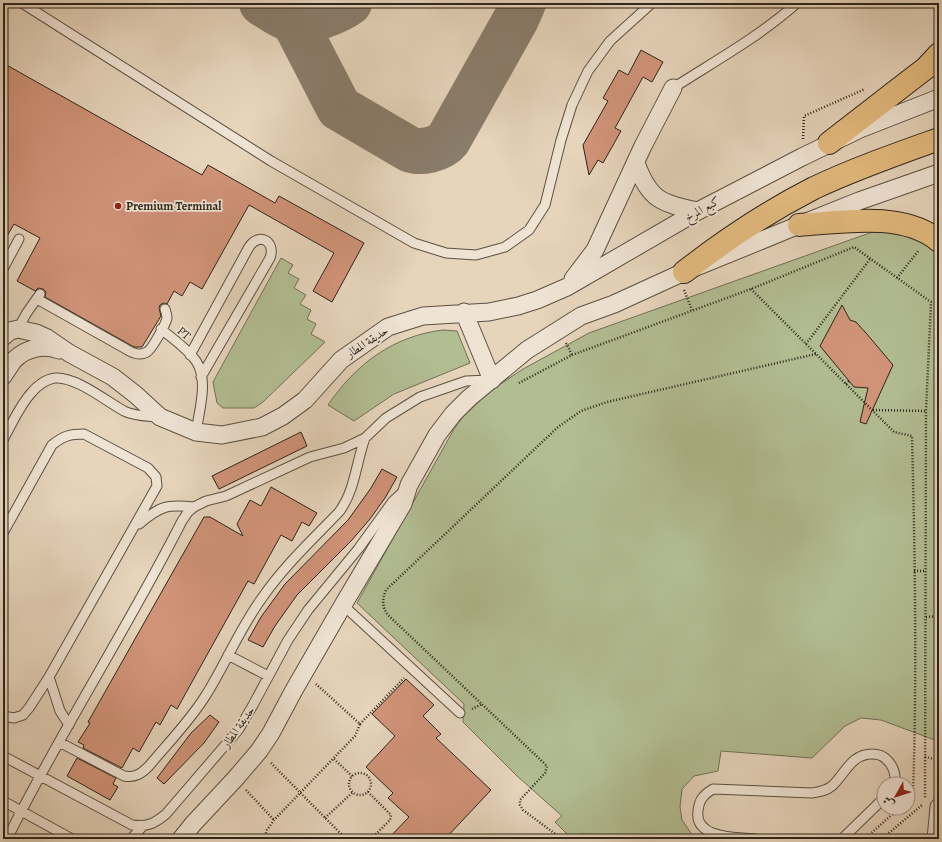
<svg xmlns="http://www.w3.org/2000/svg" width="942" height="842" viewBox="0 0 942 842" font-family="Alegreya,Amiri,serif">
  <rect width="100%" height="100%" fill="#e6d4bb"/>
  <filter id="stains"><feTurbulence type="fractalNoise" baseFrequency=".005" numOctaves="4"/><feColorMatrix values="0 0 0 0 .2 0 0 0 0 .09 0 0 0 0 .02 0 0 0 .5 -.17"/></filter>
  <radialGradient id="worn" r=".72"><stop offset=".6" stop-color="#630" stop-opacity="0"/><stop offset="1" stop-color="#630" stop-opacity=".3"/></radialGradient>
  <!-- green -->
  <path fill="#b2bd92" stroke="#707156" d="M 891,226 L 929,243 L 939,257 L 939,740 L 932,739 L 881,720 L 861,718 L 845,726 L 812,758 L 721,751 L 718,771 L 694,776 L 682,789 L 680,807 L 682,820 L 695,839 L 581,834 L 571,838 L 555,822 L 562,816 L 516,775 L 463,722 L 464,704 L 357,603 L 454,429 L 462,418 L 490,391 L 523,369 L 589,333 L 861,236 Z
    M 281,258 L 293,265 L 288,273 L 299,279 L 294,288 L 306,295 L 300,304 L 311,310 L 307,319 L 316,324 L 311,334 L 325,342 L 263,402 L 254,408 L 223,408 L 217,403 L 213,382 Z
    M 443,330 L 457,331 L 470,363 L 394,394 L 354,421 L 328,405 C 356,364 393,336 443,330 Z"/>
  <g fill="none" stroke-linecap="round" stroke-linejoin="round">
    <!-- taxiway -->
    <path stroke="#8a7c6b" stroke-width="46" d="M 262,3 C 271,9 282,16 292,20 C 305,25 338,11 349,3
      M 294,21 L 339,108 L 409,149 C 420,154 441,149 448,140 L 516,19 L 523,3"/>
  </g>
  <!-- building -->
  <path fill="#d09378" stroke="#2d251b" d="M 641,50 L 663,62 L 652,82 L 643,77 L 615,128 L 621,131 L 603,163 L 598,160 L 589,175 L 583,145 L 608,101 L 603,98 L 619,70 L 628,75 Z
    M 3,63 L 202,175 L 208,165 L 275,203 L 279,196 L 364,243 L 332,302 L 313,291 L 334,253 L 249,205 L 202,289 L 190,282 L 182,296 L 174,291 L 167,304 L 163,303 L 160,305 L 159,308 L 161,316 L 142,347 L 134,347 L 45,297 L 46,292 L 43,289 L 38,288 L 35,291 L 17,281 L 40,238 L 14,224 L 3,243 Z
    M 842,305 L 850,320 L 856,322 L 866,333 L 893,365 L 866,424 L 860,422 L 868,388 L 854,387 L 820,346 Z
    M 301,432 L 307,446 L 219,489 L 212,476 Z
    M 382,469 L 397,477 L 385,498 L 370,519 L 351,541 L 297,595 L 275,626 L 263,647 L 248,640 L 261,617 L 285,584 L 348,520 L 371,488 Z
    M 271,487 L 317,513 L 309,526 L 302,522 L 292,541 L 281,535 L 254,584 L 248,581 L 177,709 L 171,705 L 160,725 L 156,722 L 139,752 L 133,748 L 122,768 L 83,748 L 84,745 L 78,742 L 90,723 L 88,722 L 204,517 L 210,517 L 243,536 L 237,524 L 250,500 L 261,506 Z
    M 406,679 L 434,705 L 423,716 L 441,734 L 436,738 L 491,790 L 445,839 L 388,839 L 409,817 L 388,798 L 393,793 L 366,767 L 395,736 L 372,714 Z
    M 210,715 L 219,722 L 204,743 L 164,784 L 157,778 L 191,733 Z
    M 77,758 L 116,778 L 113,784 L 118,787 L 110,800 L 67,776 Z"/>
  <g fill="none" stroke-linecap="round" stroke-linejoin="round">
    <!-- lane casing -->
    <g stroke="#5b5143" stroke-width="11">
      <path id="lane" d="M 22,3 L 271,161 L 414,243 L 446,253 L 476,255 L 505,247 L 529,230 L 545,205 L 561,140 L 572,105 L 588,71 L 610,41 L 652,3
        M 673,88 C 715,61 759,37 797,3
        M 3,269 L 19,239
        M 37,299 L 126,349 C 132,353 140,356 147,352 C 152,349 166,324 167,318 C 167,314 166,312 165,309
        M 18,329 L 26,314 L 40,294
        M 161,329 C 173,339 187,348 196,361 C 209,380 199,411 196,432
        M 190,355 L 249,247 C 259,232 276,241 270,258 L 201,377
        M 3,440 C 12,424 19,406 32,392 C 37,386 46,379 55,378 C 75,376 106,401 124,411 C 134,416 146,416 157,417
        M 139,524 C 160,506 167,504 194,507
        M 3,533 L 52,445 C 63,436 70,434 84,434 L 148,468 L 156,477 L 157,486 L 49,677 L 29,708 L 23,715 L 14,718 L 3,716
        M 343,605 L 460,713
        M 228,655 L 268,676
        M 49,677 L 60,711 L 69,725
        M 59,742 L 124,776 C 135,778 141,774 149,766 C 168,743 190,721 206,695 C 226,663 240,628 262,598 C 284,566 312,540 339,512 C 355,491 356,463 365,438
        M 3,756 L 132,825 C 147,827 154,824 166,814 L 239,729 L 253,705 L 288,640 L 308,610 L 359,548 L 393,501 L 405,490
        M 3,801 L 72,839
        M 7,839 C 61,731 127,629 182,521 L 188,512 L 194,507 L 206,501 L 226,496 L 310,457 L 344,448 L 365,438 L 386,418 L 420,397 L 466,381 L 489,380
        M 131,839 L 142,827
        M 755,839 C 737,837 694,839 698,811 C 699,800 703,795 713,789 L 812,793 C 819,792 826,791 832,786 C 845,774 851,754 872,754 C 877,754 882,755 886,759 C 894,766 896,774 895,784
        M 842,839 L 884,798"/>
    </g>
    <!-- street casing -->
    <g stroke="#5b5143" stroke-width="19">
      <path id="street" d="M 636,163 C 650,201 661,203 698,211
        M 573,279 L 595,250 L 643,146 L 673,88
        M 464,312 L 492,380
        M 3,337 L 10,331 L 18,329 L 36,333 L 47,338 L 69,353 L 113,377 L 136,395 L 160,417 L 196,432 L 222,435 L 262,427 L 283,416 L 305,400 L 341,360 L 388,327 L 423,316 L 489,312 L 518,306 L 537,300 L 567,287 L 698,211 L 802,157 L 860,129 L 939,98
        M 3,376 C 7,371 10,365 14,360 C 26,348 44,344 59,350
        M 181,839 L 193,824 L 235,779 L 259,751 L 271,733 L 294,690 L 343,605 L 403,504 L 409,485 L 437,435 L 453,414 L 469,398 L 527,350 L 581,316 L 614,304 L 684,272 L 799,225 L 859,201 L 939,173
        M 936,839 L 939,807"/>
    </g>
    <!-- highway casing -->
    <g stroke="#2d251b" stroke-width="24">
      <path id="highway" d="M 829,143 L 909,81 L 926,68 L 939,54
        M 799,225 C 842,222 903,211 939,241
        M 684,272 C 725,240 767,212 814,188 C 854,169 897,154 939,139"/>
    </g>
    <!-- path -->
    <path stroke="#2d251b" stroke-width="2.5" stroke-dasharray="1 2" stroke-linecap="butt" d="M 803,139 L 804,116 L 865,89
      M 897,278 L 919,250
      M 751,289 L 894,432 L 912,436 C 915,555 917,676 913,795 L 908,800
      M 684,290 L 692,310
      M 566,343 L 572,355
      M 806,344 L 870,259
      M 519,383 L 572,355 L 751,289 L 854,247 L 931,302 L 926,411 L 925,798
      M 846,384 L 849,381
      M 873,410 L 926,411
      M 914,571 L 926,571
      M 926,617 L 939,616
      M 472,709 L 482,704
      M 360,724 L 404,678
      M 925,757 L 939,760
      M 334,759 L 353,777
      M 271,763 L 346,839
      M349 784a11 11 0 1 1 22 0a11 11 0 1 1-22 0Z
      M 246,790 L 274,820
      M 368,792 L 391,815 L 390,820 L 371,839
      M 325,818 L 353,792
      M 264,839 L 267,830 L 274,820 L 355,736 L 360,724 L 316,684
      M 562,839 L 523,810 L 520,805 L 520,800 L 545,773 L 547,766 L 388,615 C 382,607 382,599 386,590 L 558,427 L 581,411 L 607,402 L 816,354
      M 865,839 L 899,808
      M 882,839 L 922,805"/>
    <!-- lane -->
    <use href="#lane" stroke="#efe3d3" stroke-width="9"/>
    <!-- street -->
    <use href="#street" stroke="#efe3d3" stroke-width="17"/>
    <!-- highway -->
    <use href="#highway" stroke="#e3ba7e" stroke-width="22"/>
  </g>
  <!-- markers -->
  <circle fill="#8f2418" stroke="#efe3d3" stroke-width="1.5" cx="118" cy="206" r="4"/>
  <g text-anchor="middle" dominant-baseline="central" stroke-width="3.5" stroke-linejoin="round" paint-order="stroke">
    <!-- poi labels -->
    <g font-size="12" font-weight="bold" fill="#2d251b" stroke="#efe3d3" text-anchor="start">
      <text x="126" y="206">Premium Terminal</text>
    </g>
    <!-- street labels -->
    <g font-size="12" fill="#2d251b" stroke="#efe3d3">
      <text transform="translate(702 209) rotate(-29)">كبع المرخ</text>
      <text transform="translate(184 333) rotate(41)">PT</text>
      <text transform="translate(367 342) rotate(-33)">حديقة المطار</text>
      <text transform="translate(238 727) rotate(-55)">حديقة المطار</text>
    </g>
  </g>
  <!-- margin -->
  <rect width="942" height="842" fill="none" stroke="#e6d4bb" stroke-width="16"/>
  <rect x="4" y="4" width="934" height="834" fill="none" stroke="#2d251b" stroke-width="2"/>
  <rect x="8" y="8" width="926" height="826" fill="none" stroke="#2d251b"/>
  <!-- north arrow -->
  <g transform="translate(896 796) rotate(231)"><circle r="19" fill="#efe3d3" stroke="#a19789"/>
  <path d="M0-3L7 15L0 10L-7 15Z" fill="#8f2418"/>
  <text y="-6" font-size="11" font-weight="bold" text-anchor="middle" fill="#2d251b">ش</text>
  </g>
  <rect width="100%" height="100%" filter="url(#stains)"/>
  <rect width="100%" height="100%" fill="url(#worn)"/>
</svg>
